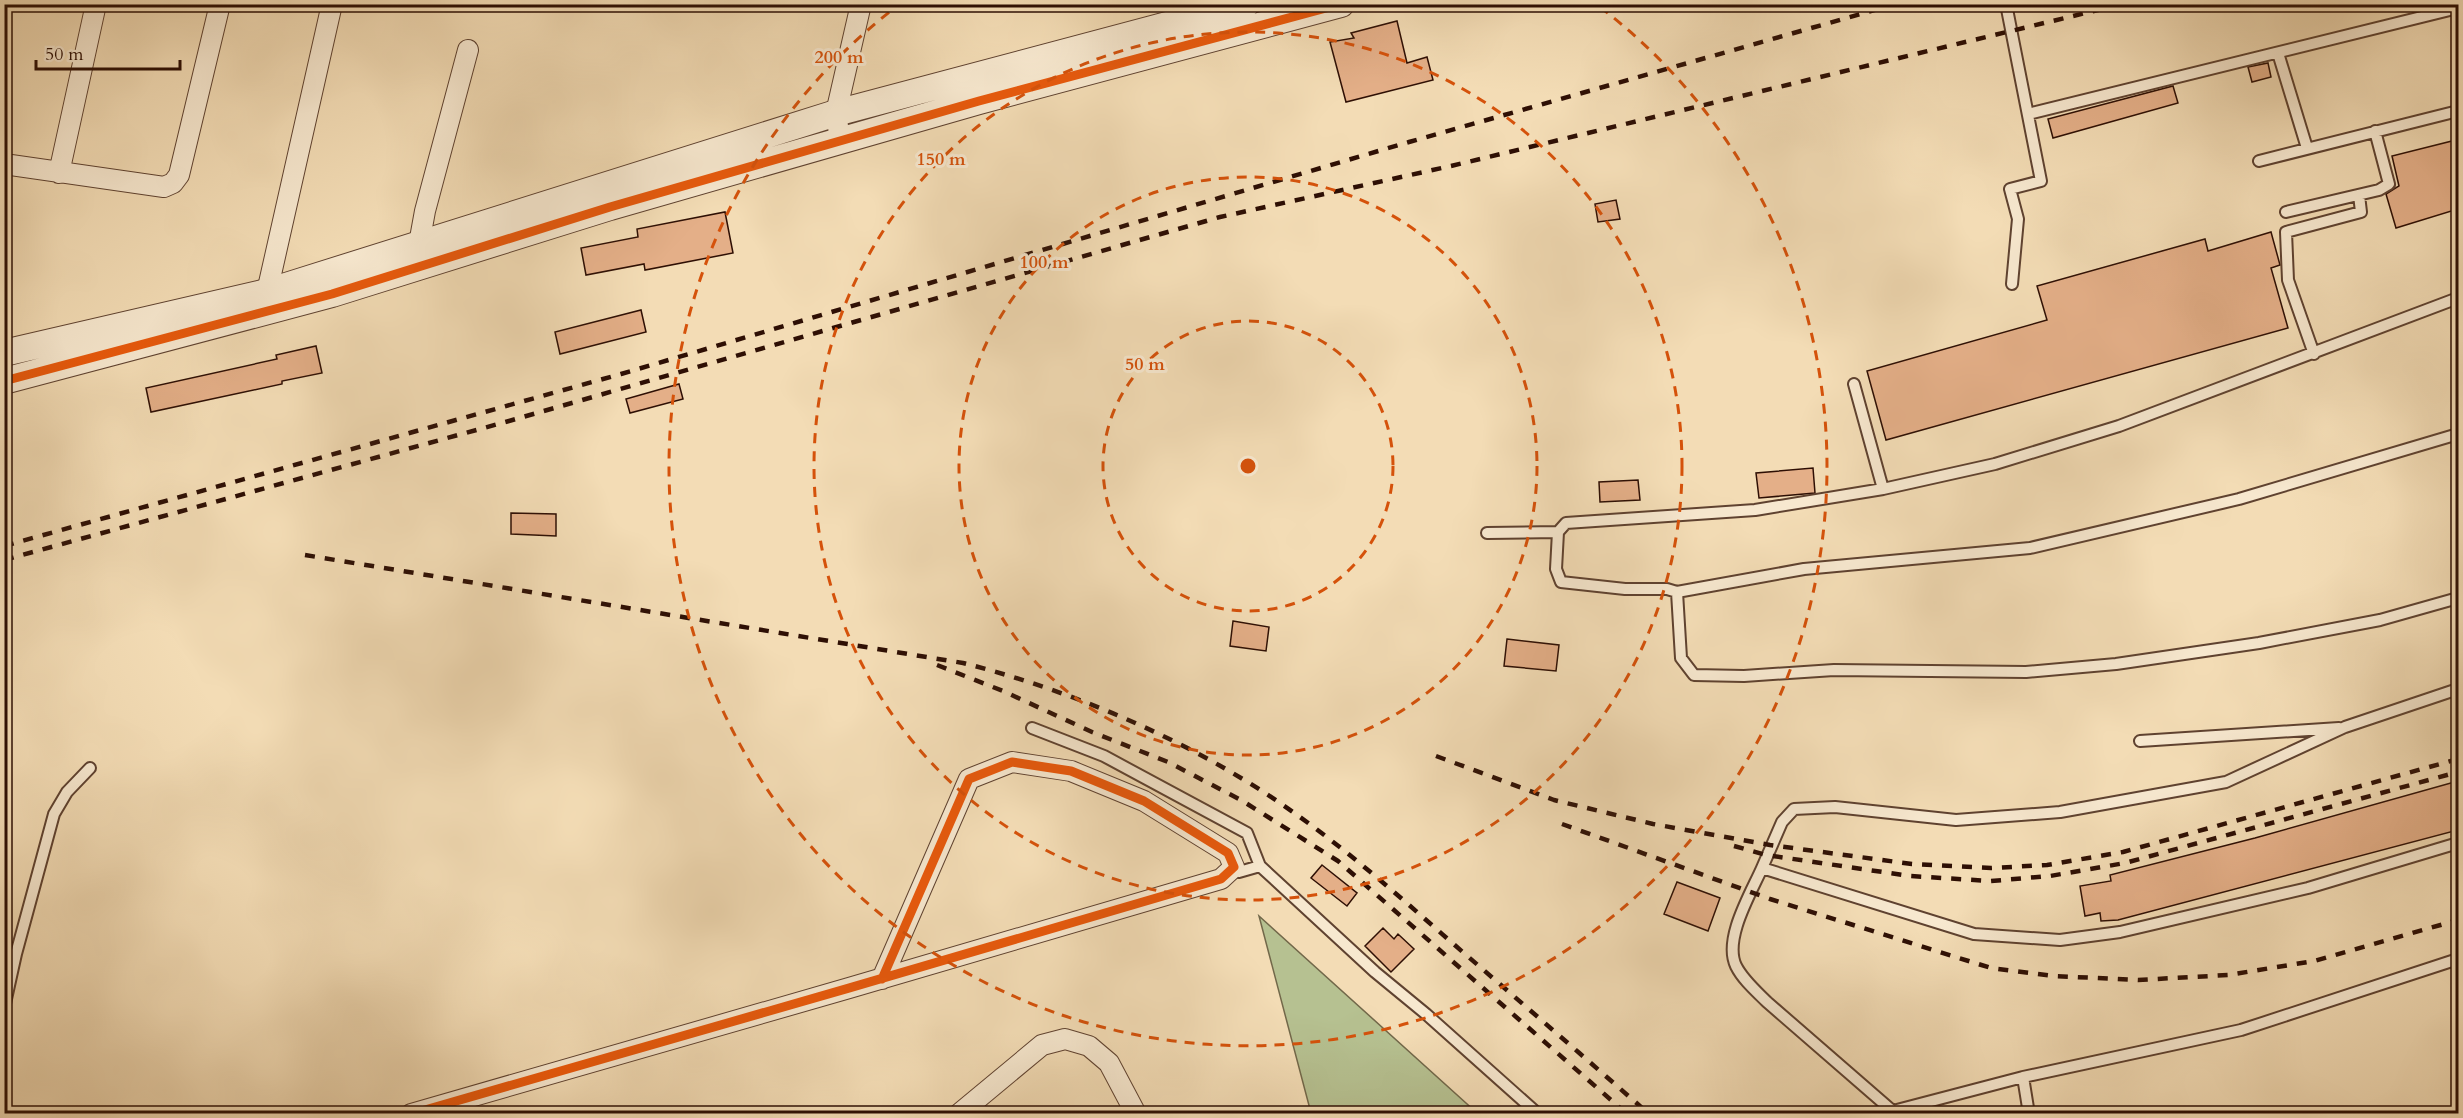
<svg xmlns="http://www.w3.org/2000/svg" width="2463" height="1118" viewBox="0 0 2463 1118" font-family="Cardo,serif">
  <rect width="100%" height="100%" fill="#f3dcb5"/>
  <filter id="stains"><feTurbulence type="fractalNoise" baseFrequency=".00333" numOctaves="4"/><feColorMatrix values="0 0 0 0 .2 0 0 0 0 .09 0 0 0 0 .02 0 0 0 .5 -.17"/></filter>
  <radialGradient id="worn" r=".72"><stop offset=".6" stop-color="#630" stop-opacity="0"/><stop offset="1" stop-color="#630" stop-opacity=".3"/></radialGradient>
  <!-- green -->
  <path fill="#b6c191" stroke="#72684a" stroke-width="1.5" d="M 1259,916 L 1477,1113 L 1311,1113 Z"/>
  <!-- building -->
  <path fill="#e4af88" stroke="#2e0f04" stroke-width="1.5" d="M 1397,21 L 1407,63 L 1427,57 L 1433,80 L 1346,102 L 1330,42 L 1354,38 L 1351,33 Z
    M 2268,63 L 2271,77 L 2252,82 L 2248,67 Z
    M 2173,86 L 2178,103 L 2053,138 L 2048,119 Z
    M 2456,140 L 2458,150 L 2458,209 L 2396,228 L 2386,194 L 2399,186 L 2392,156 Z
    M 1616,200 L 1620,219 L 1598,222 L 1595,204 Z
    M 725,212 L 733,253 L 645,270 L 644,264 L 586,275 L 581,248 L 638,237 L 637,229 Z
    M 2271,232 L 2280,265 L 2271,268 L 2288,328 L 1886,440 L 1867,371 L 2047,320 L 2037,286 L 2205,239 L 2208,251 Z
    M 641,310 L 646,332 L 560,354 L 555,332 Z
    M 316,346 L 322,373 L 282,381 L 282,384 L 151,412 L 146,388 L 277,359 L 276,355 Z
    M 679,384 L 683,399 L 630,413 L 626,399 Z
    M 1813,468 L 1815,493 L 1759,498 L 1756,473 Z
    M 1638,480 L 1640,500 L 1600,502 L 1599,482 Z
    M 511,513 L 556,514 L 556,536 L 511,534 Z
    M 1233,621 L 1269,627 L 1266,651 L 1230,646 Z
    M 1507,639 L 1559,645 L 1556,671 L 1504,666 Z
    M 2458,781 L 2458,830 L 2118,920 L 2101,921 L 2100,913 L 2085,916 L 2080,886 L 2111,881 L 2110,875 L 2255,838 Z
    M 1322,865 L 1357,893 L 1347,906 L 1311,878 Z
    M 1677,882 L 1720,898 L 1708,931 L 1664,914 Z
    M 1383,928 L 1394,939 L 1398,934 L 1414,949 L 1391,972 L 1365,946 Z"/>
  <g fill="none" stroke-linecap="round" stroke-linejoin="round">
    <!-- service casing -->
    <g stroke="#5f4230" stroke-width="14">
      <path id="service" d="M 2006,4 L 2041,181 L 2010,189 L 2018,219 L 2012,284
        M 2278,53 L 2307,148
        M 2028,114 L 2458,8
        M 2259,161 L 2458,111
        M 2286,212 L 2379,190 L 2389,184 L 2375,131
        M 2458,298 L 2119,426 L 1995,464 L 1883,489 L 1755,510 L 1566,523 L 1558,532 L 1556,569 L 1561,582 L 1625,589 L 1667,589 L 1677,592 L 1681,658 L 1694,675 L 1744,676 L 1834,670 L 2026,672 L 2116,664 L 2259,643 L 2380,620 L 2458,598
        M 2314,354 L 2288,280 L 2286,232 L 2361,212 L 2359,195
        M 1854,384 L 1883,489
        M 1487,533 L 1558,532
        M 1677,592 L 1804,569 L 2030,548 L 2239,499 L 2458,434
        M 1032,728 L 1104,756 L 1247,833 L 1260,866
        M 2140,741 L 2339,728
        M 1234,867 L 1239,872 L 1260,866 L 1375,972 L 1426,1014 L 1538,1114
        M 1762,868 L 1782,822 L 1794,809 L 1835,807 L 1956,820 L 2060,812 L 2226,782 L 2345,727 L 2458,689
        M 4,1008 L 16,954 L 54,814 L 67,792 L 90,768
        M 1893,1111 L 2023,1077
        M 1896,1114 L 1767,1002 C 1756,991 1743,980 1736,966 C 1723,939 1751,893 1762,868 L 1974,934 L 2060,940 L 2120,932 L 2308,888 L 2458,843
        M 2029,1114 L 2023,1077 L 2241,1030 L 2458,959"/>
    </g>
    <!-- minor casing -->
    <g stroke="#5f4230" stroke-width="22">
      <path id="minor" d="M 840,140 L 836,113 L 861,4
        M 4,164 L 164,187 L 173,183 L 179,175 L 220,4
        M 59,173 L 96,4
        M 420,254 L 419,244 L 425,211 L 468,50
        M 266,303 L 267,292 L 332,4
        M 411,1114 C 682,1038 951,958 1221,879 L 1234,867 L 1228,853 L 1144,801 L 1071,771 L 1012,762 L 969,779 L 882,979
        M 959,1114 L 1042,1045 L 1065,1039 L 1089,1046 L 1109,1063 L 1136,1114"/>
    </g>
    <!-- tertiary casing -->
    <g stroke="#5f4230" stroke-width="28">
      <path id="tertiary" d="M 4,353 L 267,292 L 836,113 L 1246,4
        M 4,381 L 332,294 L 610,207 L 979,101 L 1341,4"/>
    </g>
    <!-- service -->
    <use href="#service" stroke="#f7e8cf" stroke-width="10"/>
    <!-- minor -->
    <use href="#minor" stroke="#f7e8cf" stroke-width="20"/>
    <!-- tertiary -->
    <use href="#tertiary" stroke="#f7e8cf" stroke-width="26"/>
    <!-- rail -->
    <path stroke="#2e0f04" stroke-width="4.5" stroke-dasharray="10 10" stroke-linecap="butt" d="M 4,546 L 621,374 L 1409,142 L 1896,4
      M 305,555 L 963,663 C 1066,689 1173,734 1262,791 C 1330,835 1390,888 1450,941 C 1516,998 1583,1056 1649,1114
      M 4,560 L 509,421 L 1220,217 L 1451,166 L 2123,4
      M 937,665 L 1003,691 L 1092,732 L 1168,762 L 1241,800 L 1338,861 L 1627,1114
      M 1436,756 L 1554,800 L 1653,824 L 1770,845 L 1912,864 L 1991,868 L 2047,865 L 2123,852 L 2458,759
      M 1562,824 L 1770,899 L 1991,968 L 2054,976 L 2138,980 L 2228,975 L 2314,961 L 2458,920
      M 1734,846 L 1766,855 L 1910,876 L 1991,881 L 2050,876 L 2125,863 L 2458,772"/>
    <!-- cycleway casing -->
    <g stroke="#f7e8cf" stroke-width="13">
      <path id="cycleway" d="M 4,381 L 332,294 L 610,207 L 979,101 L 1341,4
        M 411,1114 C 682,1038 951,958 1221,879 L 1234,867 L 1228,853 L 1144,801 L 1071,771 L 1012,762 L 969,779 L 882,979"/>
    </g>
    <!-- cycleway -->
    <use href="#cycleway" stroke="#e8590c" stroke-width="9"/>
  </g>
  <!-- distance rings -->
  <g fill="none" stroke="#d5520b" stroke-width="3" stroke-dasharray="10 8">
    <circle cx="1248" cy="466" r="145"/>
    <circle cx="1248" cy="466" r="289"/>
    <circle cx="1248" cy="466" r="434"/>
    <path d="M1600 7A579 579 0 1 1 896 7"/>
  </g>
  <circle cx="1248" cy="466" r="9" fill="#d5520b" stroke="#f7e8cf" stroke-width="3"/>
  <g font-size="18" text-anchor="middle" font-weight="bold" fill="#d5520b" stroke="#f7e8cf" stroke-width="6" stroke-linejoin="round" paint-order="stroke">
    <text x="839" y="63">200 m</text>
    <text x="941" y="165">150 m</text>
    <text x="1044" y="268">100 m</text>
    <text x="1145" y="370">50 m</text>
  </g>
  <!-- margin -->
  <rect width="2463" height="1118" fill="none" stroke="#f3dcb5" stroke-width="24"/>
  <rect x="6" y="6" width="2451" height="1106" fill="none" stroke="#2e0f04" stroke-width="3"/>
  <rect x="12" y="12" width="2439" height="1094" fill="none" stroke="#2e0f04" stroke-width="1.5"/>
  <!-- scale -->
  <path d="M36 60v9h144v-9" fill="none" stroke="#2e0f04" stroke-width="3"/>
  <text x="45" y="60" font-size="18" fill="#2e0f04" stroke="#f7e8cf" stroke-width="4.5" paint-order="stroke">50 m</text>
  <rect width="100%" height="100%" filter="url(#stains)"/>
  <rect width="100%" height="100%" fill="url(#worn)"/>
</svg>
